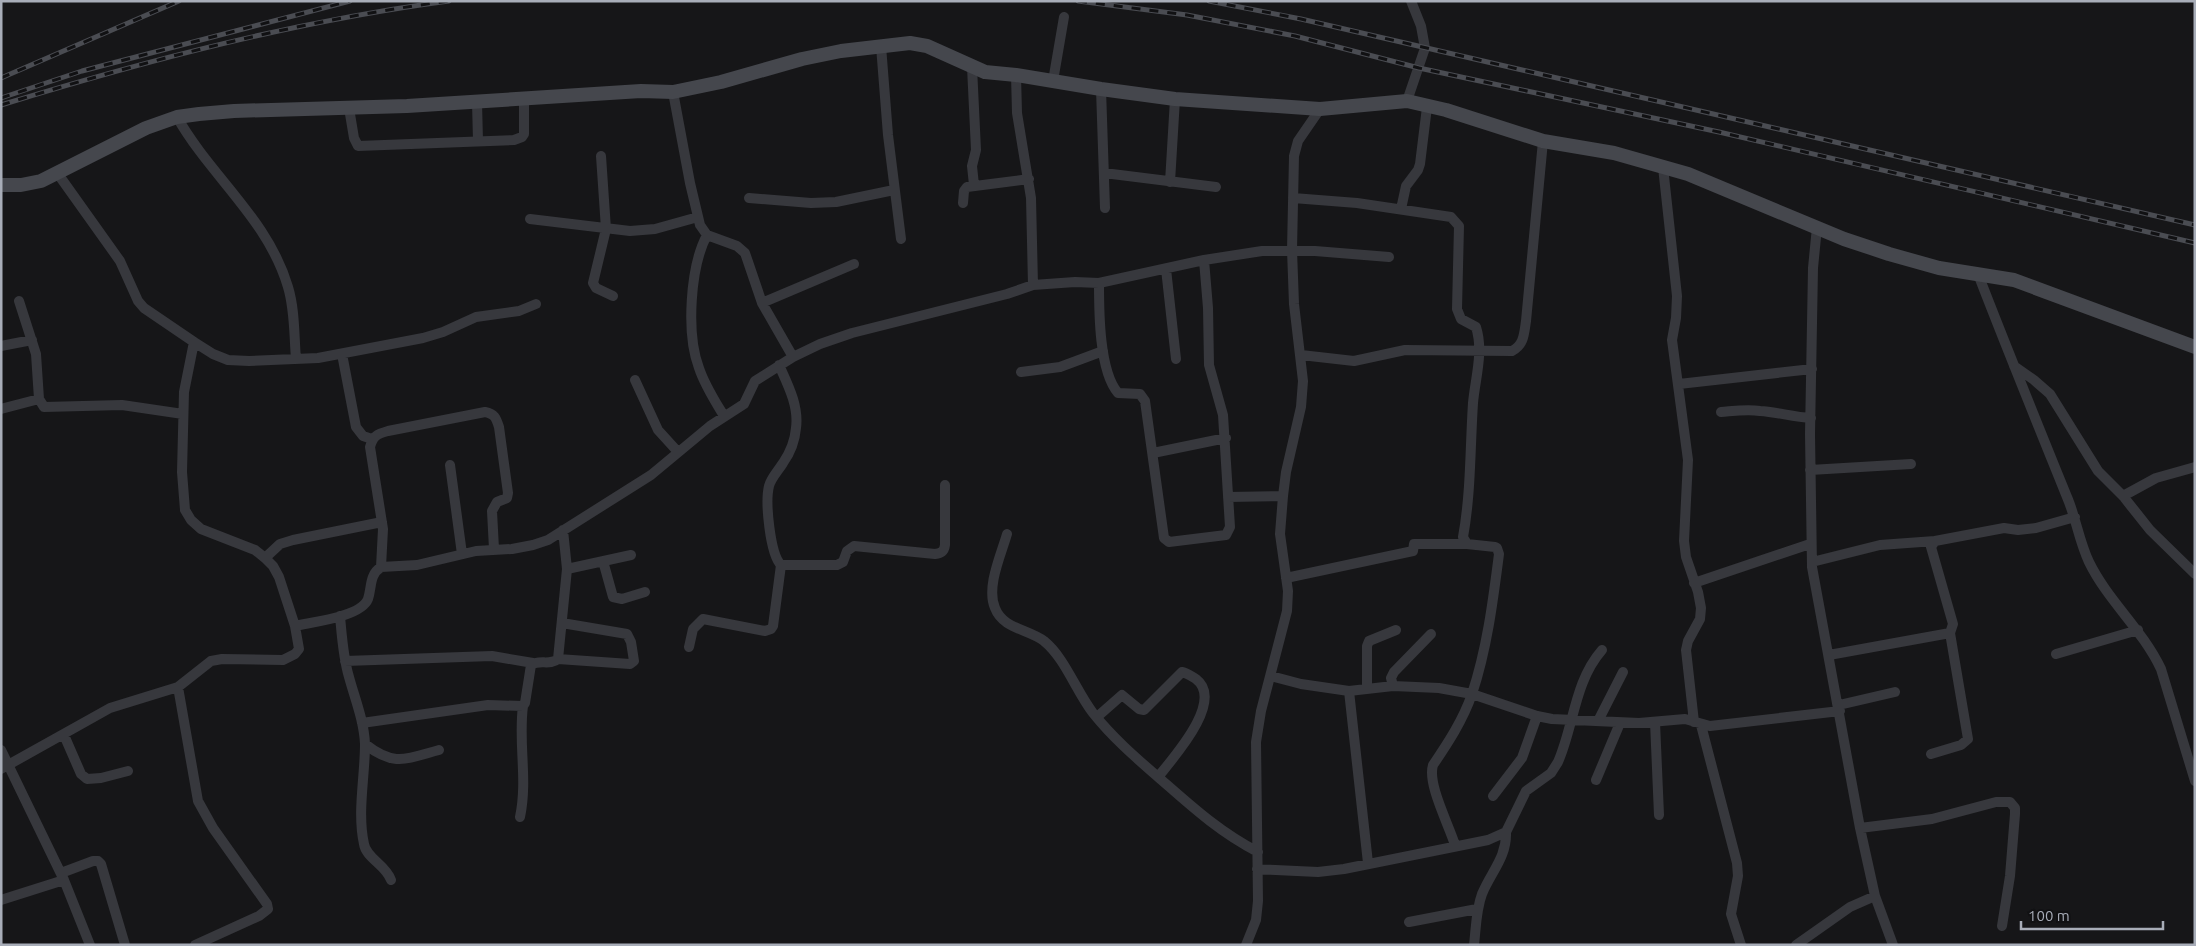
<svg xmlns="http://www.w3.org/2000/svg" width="2196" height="946" viewBox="0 0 2196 946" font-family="Ubuntu,sans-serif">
  <rect width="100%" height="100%" fill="#161618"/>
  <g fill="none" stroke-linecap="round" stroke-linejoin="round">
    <!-- street -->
    <path stroke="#37383d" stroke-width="10" d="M 881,46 L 888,135 L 901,239
      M 972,67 L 976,150 L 972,166 L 974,185
      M 1016,75 L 1017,113 L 1031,198 L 1033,285
      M 1053,81 L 1064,17
      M 1101,89 L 1105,208
      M 673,92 L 690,183 L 700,225 L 707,235 L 737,246 L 745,253 L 762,303 L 793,357 L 820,344 L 852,333 L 1007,294 L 1033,285 L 1075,282 L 1099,283 L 1204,260 L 1262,251 L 1315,251 L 1389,257
      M 1407,101 L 1425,48 L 1421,26 L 1411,1
      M 477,102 L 478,141
      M 349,108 L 354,138 L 358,146 L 514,140 L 522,137 L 524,134 L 524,99
      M 177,117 C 211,177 268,219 288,287 C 295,310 294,336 296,359
      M 601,156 L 606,229 L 593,283 L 596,288 L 613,296
      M 1663,167 L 1677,296 L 1676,318 L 1672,340 L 1688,460 L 1684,541 L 1686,557 L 1698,592 L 1701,608 L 1700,619 L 1688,641 L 1686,650 L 1694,722
      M 1104,173 L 1216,187
      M 1170,182 L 1175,99
      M 749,198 L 811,203 L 836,202 L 894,190
      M 1293,198 L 1357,203 L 1451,217 L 1459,226 L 1457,309 L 1461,319 L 1476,327 C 1484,352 1475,379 1473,403 C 1470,449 1471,493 1463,537 L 1467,544 L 1495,547 L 1497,548 L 1499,554 C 1493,601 1487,649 1472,694 C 1463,720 1448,743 1433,765 C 1427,784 1449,825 1455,845
      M 963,203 L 964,191 L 967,187 L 1029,179
      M 1401,209 L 1406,186 L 1418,170 L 1420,164 L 1427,107
      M 530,219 L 630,231 L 655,229 L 698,217
      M 1817,227 L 1813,268 L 1810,434 L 1812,567 L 1860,828 L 1875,896 L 1893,945
      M 707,235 C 690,267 686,334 699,368 C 705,386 715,401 724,416
      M 1166,269 L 1176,359
      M 1978,274 C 2007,349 2037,423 2067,497 C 2076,518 2079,541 2089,562 C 2108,601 2142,629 2161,669 L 2195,781
      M 1099,283 C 1099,311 1099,371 1118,393 L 1140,394 L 1145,401 L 1164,538 L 1169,542 L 1226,535 L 1230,527 L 1223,415 L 1209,365 L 1208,308 L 1204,260
      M 19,301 L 36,354 L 39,399 L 44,407 L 122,405 L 183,414
      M 762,303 L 854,264
      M 194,342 L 213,354 L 228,360 L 249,361 L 318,358 L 423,338 L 443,332 L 476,317 L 519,311 L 536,304
      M 1,346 L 32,340
      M 342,354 L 356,427 L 363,436 L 372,439
      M 1301,355 L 1354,361 L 1405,350 L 1512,351 C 1524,345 1524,334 1526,321 L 1543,141
      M 779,365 C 788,385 799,406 796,428 C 795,440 790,453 783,463 C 778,471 771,478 769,486 C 765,502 770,554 781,565 L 837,565 L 843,562 L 847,551 L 854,546 L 935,554 C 941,553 944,552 945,545 L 945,485
      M 2014,366 L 2034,380 L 2050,394 L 2098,471 L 2123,496 L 2150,530 L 2195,574
      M 1021,372 L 1060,367 L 1103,351
      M 635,380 L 658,430 L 678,452
      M 1679,384 L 1812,369
      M 1,409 L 39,399
      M 1721,412 C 1734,411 1747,409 1760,411 C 1777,412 1793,417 1811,418
      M 1153,453 L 1226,438
      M 450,465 L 462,554
      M 1810,470 L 1911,464
      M 2123,496 L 2156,478 L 2195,467
      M 1228,497 L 1283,496
      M 1007,534 C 1001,555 986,587 995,608 C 1003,629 1028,629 1044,641 C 1065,658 1076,691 1093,713 C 1112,737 1135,757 1158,777 C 1190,805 1219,832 1258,852
      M 265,558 L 280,544 L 293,540 L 382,522
      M 603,561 L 613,597 L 622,599 L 645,592
      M 1812,562 L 1880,545 L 1935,541
      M 381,567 L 383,529 L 370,447 C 373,436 377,434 388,431 L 485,412 C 495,414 496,418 499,427 L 508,493 L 507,498 L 497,502 L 492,511 L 494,549
      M 567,569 L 631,555
      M 1286,578 L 1413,551 L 1414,544 L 1467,544
      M 1694,583 L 1810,544
      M 340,616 C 342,637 343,657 349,677 C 355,699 364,721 365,744 C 365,777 357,812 364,844 C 366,858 386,865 391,880
      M 295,626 C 312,622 361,617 368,599 C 372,587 369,575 381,567 L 417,565 L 476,551 L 512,549 L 533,545 L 548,540 L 651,475 L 710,426 L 744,404 L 755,381 L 793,357
      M 689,647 L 693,629 L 703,619 L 765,631 L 771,629 L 773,626 L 781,565
      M 2056,654 L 2138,630
      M 1829,655 L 1950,633 L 1953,624 L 1931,547 L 1935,541 L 2004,528 L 2018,530 L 2036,528 L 2075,517
      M 558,659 L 630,664 L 634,661 L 631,642 L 627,634 L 562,623
      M 345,661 L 492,656 L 533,663
      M 1271,676 L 1301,684 L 1349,691 L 1393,686 L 1439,688 L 1472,694 L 1537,716 L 1552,719 L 1639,723 L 1685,719 L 1710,726 L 1840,711
      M 1393,686 L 1391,678 L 1394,672 L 1431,634
      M 178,687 L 198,801 L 213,828 L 267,904 L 268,909 L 259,916 L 195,945
      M 1367,689 L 1367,646 L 1369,641 L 1396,630
      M 1349,691 L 1368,863
      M 1839,705 L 1895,692
      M 1097,717 L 1122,695 L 1139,709 L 1144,710 L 1182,672 C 1187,673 1191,676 1196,679 C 1225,701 1173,758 1158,777
      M 1598,721 L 1623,672
      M 1655,722 L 1659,815
      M 362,723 L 488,705 L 523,706 L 525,703 L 531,665 C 539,659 550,666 558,659 L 567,569 L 563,530
      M 1701,725 L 1737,863 L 1738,876 L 1731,914 L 1741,945
      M 64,735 L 81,774 L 87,779 L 101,778 L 128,771
      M 365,744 C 394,767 406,759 439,750
      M 1,750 L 64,880 L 90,945
      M 1931,754 L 1961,745 L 1968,739 L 1950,633
      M 1,769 L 110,708 L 178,687 L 211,661 L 222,659 L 283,660 L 295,654 L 299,649 L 295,626 L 279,577 L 273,566 L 265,558 L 255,550 L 201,529 L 191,520 L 185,510 L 182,472 L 184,392 L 194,342 L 144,308 L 138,301 L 120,261 L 58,174
      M 1596,780 L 1620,723
      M 1493,796 L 1522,758 L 1537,716
      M 520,817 C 528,779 518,743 523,706
      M 1860,828 L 1932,819 L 1996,802 L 2010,802 L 2015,808 L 2015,814 L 2010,876 L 2002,926
      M 1257,869 L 1318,872 L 1344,869 L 1488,840 L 1506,832 L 1526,791 L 1551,773 L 1558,762 C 1574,726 1574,682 1602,650
      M 61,873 L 93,861 L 98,861 L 101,864 L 125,945
      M 1,900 L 64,880
      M 1409,922 L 1477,909
      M 1246,945 L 1256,920 L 1258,901 L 1256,742 L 1261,711 L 1287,611 L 1288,591 L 1280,534 L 1283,496 L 1286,472 L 1301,407 L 1303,381 L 1294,304 L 1292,250 L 1294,156 L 1298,141 L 1320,109
      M 1474,945 C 1476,928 1476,910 1482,894 C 1491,872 1507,857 1506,832
      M 1796,945 L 1850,907 L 1875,896"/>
    <!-- secondary -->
    <path stroke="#45474d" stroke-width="14" d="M 1,185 L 21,185 L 41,181 L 146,128 L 177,117 L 199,114 L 234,111 L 407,106 L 641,91 L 673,92 L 721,82 L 802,59 L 841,51 L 910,43 L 927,46 L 985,72 L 1016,75 L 1101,89 L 1175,99 L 1320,109 L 1407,101 L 1446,110 L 1543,141 L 1614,153 L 1688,174 L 1844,239 L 1889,254 L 1939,268 L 2014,280 L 2195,347"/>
    <!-- rail casing -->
    <g stroke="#4a4c52" stroke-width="5">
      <path id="rail" d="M 1078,1 L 1187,15 L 1295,36 L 1419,68 L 1719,132 L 2195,243
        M 1209,1 L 1301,19 L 2195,225
        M 1,78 L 179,1
        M 1,98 L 82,71 L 350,1
        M 1,105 C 148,60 297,21 449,1"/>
    </g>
    <!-- rail -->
    <use href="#rail" stroke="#111113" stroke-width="3" stroke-dasharray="9" stroke-linecap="butt"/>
  </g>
  <!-- border -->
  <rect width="2196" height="946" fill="none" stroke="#a8adb8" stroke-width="5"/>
  <!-- scale -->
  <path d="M2021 921v8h142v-8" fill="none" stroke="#a8adb8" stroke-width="2.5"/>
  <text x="2028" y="921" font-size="15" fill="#a8adb8" stroke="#111113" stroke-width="4" paint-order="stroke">100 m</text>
</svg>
